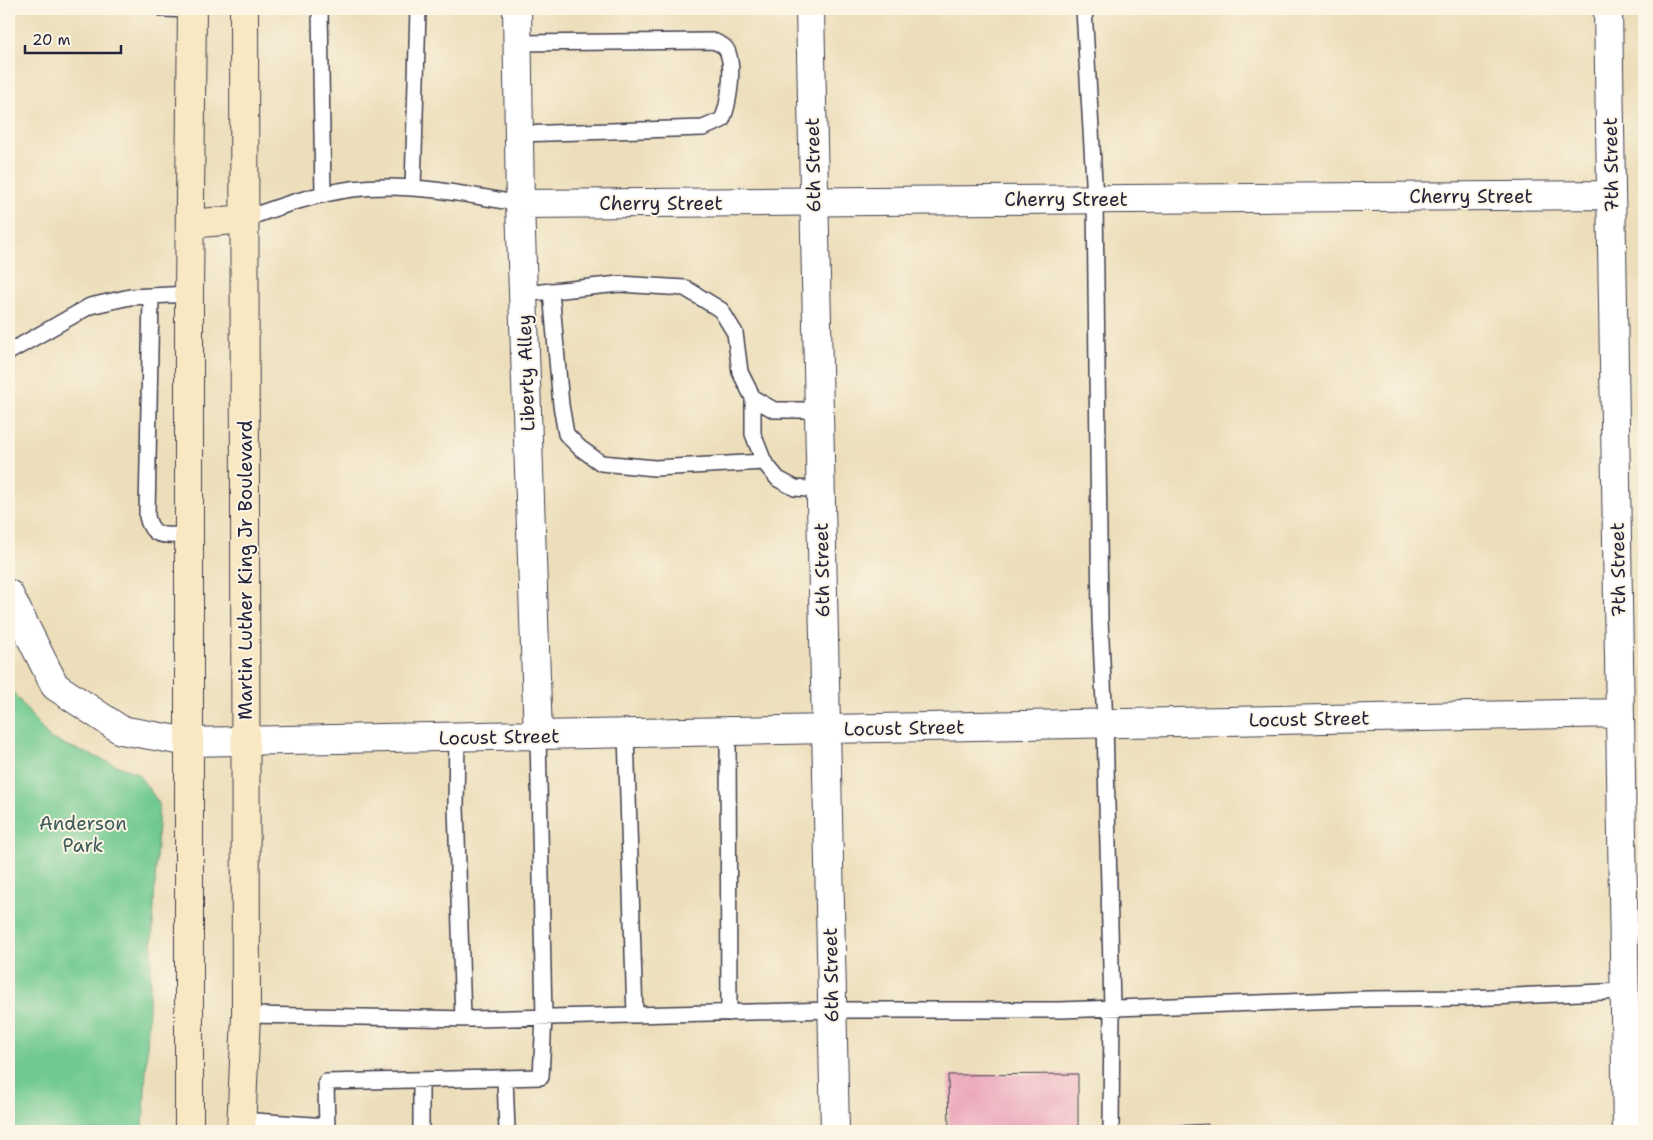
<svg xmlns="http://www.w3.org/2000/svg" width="1653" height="1140" viewBox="0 0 1653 1140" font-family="'Shantell Sans',sans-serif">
  <rect width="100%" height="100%" fill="#fcf5e5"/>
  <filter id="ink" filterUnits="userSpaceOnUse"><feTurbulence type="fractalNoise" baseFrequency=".02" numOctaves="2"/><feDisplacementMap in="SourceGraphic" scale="10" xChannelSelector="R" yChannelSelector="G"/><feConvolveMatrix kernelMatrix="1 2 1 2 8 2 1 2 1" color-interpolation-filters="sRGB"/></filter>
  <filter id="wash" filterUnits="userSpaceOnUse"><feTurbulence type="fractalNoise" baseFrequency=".0096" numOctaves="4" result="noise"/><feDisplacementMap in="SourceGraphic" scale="20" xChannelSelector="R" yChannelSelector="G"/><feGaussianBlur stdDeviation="1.12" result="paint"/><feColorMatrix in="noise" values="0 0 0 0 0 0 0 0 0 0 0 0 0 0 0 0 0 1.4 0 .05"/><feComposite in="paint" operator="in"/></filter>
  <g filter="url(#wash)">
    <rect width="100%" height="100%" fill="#ecdeba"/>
    <!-- green -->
    <path fill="#70c990" stroke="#497666" d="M 9,687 L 49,738 L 138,774 L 159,803 L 143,1131 L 9,1131 Z"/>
    <g id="blocks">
      <!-- building -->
      <path fill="#eaa3b9" d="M 1078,1074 L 1078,1131 L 949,1131 L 948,1075 Z
        M 1208,1124 L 1208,1131 L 1147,1131 L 1147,1127 Z"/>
    </g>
  </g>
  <g filter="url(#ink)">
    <use href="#blocks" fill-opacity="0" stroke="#403e4e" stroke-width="1"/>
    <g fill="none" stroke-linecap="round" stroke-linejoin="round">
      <!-- service casing -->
      <g stroke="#403e4e" stroke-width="18">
        <path id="service" d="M 164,9 L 192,10
          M 320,9 L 323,195
          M 1084,9 L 1095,199 L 1100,619 L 1105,724 L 1112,1007 L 1111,1131
          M 517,43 L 713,41 C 720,44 726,46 728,53 C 734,69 729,105 722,120 L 703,128 L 519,134
          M 413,188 L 418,9
          M 245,219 C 280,206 315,194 352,189 C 407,182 466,194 520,204
          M 551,291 L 561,405 L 566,434 L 580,448 L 601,463 L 655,468 L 764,462
          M 523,294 L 619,284 L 685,288 L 721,310 L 735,333 L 740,372 L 753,398 L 774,410 L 818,410
          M 151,296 L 147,516 C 152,541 169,535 189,534
          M 9,352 L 90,306 L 130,297 L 189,294
          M 753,398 L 753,434 L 764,462 L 778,479 L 795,488 L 820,490
          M 728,732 L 729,1013
          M 626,734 L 635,1015
          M 457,737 L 456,807 L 463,1019
          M 246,1015 L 473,1019 L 832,1010 L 1060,1010 L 1369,999 L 1468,998 L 1625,991
          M 505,1078 L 507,1131
          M 421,1080 L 421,1131
          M 241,1120 L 327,1126
          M 327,1131 L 326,1082 L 541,1077 L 544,1017 L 538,736"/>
      </g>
      <!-- minor casing -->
      <g stroke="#403e4e" stroke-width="30">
        <path id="minor" d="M 517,9 L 520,204 L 538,736
          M 1608,9 L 1627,1131
          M 520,204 L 1611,195
          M 9,594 L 55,686 L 121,730 L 189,742 L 1620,713"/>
      </g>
      <!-- tertiary casing -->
      <g stroke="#403e4e" stroke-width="30">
        <path id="tertiary" d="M 810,9 L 835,1131"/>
      </g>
      <!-- secondary casing -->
      <g stroke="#403e4e" stroke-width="30">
        <path id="secondary" d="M 190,224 L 245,219
          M 189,1131 L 189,294 L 192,9
          M 241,1131 L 246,1015 L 244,9"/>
      </g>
      <!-- service -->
      <use href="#service" stroke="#fff" stroke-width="15"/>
      <!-- minor -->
      <use href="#minor" stroke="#fff" stroke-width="28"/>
      <!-- tertiary -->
      <use href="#tertiary" stroke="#fff" stroke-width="28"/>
      <!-- secondary -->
      <use href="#secondary" stroke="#f8e8c3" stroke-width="28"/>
    </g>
  </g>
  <g text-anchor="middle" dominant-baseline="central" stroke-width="4" stroke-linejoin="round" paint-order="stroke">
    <!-- street labels -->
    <g font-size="19" fill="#22223b" stroke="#fcf5e5">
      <text transform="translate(813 165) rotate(-91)">6th Street</text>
      <text transform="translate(1611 165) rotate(-91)">7th Street</text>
      <text x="1471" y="196">Cherry Street</text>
      <text x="1066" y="199">Cherry Street</text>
      <text x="661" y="203">Cherry Street</text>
      <text transform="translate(526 373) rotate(-92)">Liberty Alley</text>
      <text transform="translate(245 570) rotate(-90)">Martin Luther King Jr Boulevard</text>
      <text transform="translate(822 570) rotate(-91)">6th Street</text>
      <text transform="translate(1618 570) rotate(-91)">7th Street</text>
      <text transform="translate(1309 719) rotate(-1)">Locust Street</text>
      <text transform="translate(904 728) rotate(-1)">Locust Street</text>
      <text transform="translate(499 737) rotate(-1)">Locust Street</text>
      <text transform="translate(831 975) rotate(-91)">6th Street</text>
    </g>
    <!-- park labels -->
    <g font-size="19" fill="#3d5c59" stroke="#fcf5e5">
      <text x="83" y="823">Anderson<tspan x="83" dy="22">Park</tspan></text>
    </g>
  </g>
  <!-- margin -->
  <rect width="1653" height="1140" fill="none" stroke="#fcf5e5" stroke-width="30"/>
  <!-- scale -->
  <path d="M25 45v8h96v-8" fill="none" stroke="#22223b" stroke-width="2.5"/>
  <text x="32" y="45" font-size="15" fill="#22223b" stroke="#fcf5e5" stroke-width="4" paint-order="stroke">20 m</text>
</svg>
